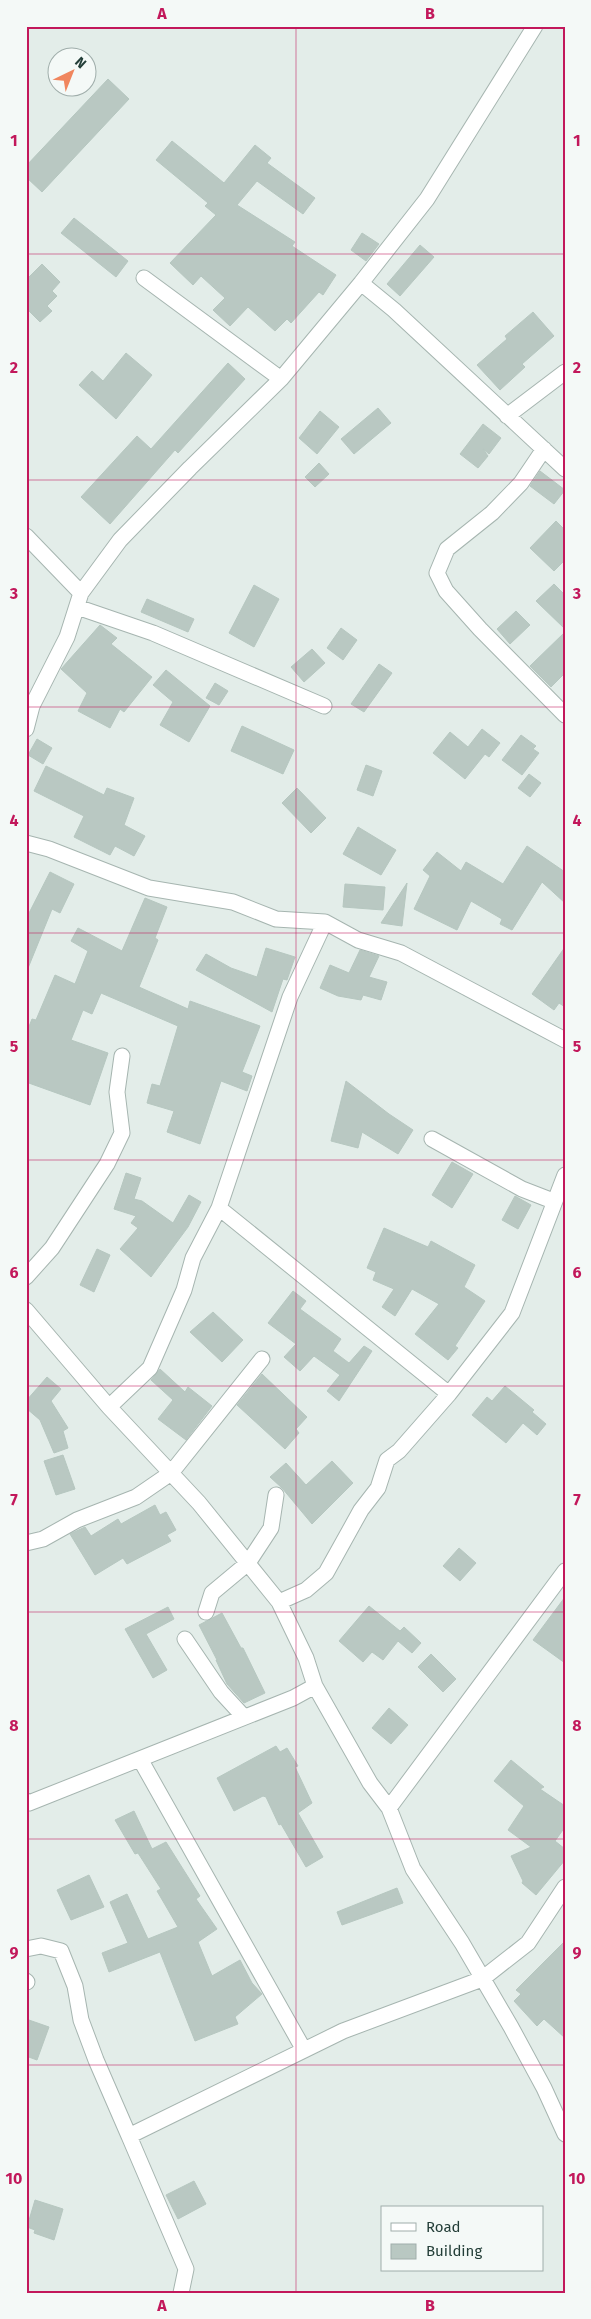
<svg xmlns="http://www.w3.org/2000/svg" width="591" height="2319" viewBox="0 0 591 2319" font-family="'Fira Sans',sans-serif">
  <rect width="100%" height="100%" fill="#e3ede9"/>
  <!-- building -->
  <path fill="#b9c8c2" stroke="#b6c7c0" d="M 108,79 L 129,99 L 42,192 L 26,177 L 26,166 Z
    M 172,141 L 224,183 L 255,145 L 271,158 L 267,163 L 315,198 L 303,214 L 257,181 L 237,205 L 295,242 L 292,246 L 336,275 L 323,295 L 319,292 L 291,323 L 287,319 L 275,331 L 248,307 L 230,326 L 213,310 L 225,298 L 201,276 L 193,285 L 170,263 L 216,215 L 205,206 L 208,203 L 156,160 Z
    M 74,218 L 128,261 L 116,277 L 61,233 Z
    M 362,233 L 379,244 L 366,261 L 351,250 Z
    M 420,245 L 434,257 L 400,296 L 387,284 Z
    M 42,264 L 60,282 L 52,291 L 57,296 L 47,306 L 52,311 L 40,322 L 26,308 L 26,280 Z
    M 533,312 L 554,336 L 522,364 L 525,367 L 500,390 L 477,365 L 507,339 L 505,336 Z
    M 126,353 L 152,375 L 116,419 L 79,385 L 92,371 L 103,381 Z
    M 228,363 L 245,379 L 178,453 L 175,450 L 110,524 L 81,497 L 137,436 L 151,449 Z
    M 378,408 L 391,423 L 354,454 L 341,439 Z
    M 320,411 L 339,427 L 317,454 L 299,438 Z
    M 483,424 L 501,438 L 489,454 L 483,449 L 488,456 L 478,468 L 460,454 Z
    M 319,463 L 329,474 L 315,487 L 305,477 Z
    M 540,471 L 565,490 L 554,504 L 530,486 Z
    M 556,521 L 565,530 L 565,560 L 554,571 L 530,548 Z
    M 554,584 L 565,595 L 565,629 L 536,601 Z
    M 254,585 L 279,599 L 254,647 L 229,633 Z
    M 147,599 L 194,619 L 188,632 L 141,612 Z
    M 516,611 L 530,625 L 510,644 L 497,629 Z
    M 100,625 L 117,638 L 111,644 L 152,677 L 124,712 L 120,709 L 110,728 L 78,711 L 87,693 L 61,669 Z
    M 341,628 L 357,640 L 343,660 L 327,648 Z
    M 565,632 L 565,673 L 551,687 L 530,666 Z
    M 312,649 L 325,663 L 304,682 L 291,667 Z
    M 379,664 L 392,673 L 364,712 L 351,704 Z
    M 166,670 L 210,706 L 189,742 L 160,725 L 173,702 L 153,685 Z
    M 215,683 L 228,691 L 219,705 L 206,698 Z
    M 242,726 L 294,750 L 283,774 L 231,751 Z
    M 482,729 L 500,743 L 489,757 L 485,754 L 465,779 L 433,753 L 450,732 L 468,747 Z
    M 521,735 L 536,746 L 533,749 L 539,753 L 522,775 L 502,760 Z
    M 37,739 L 52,748 L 43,764 L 28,755 Z
    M 366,765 L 382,771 L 373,796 L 357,790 Z
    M 46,766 L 104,795 L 107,788 L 134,798 L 124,825 L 145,836 L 134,856 L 115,846 L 110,855 L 74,837 L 84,816 L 34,791 Z
    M 529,774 L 541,783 L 530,797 L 518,788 Z
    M 297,788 L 326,818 L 311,833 L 282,803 Z
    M 358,827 L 396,850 L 381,875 L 343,854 Z
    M 527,846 L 565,872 L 565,903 L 542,882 L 512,930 L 500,924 L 502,919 L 471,901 L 457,930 L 414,909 L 430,876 L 423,870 L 437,852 L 461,871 L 466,862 L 503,884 Z
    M 50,872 L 74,884 L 60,913 L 52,909 L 26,973 L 26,919 Z
    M 407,883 L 402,926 L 381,923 Z
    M 345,884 L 385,887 L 383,910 L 343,907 Z
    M 145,898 L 167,907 L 155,938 L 158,940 L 139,987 L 188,1009 L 190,1001 L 260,1026 L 242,1072 L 252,1076 L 247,1091 L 221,1081 L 200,1144 L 167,1132 L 174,1111 L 147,1103 L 152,1084 L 160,1086 L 178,1026 L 101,993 L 92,1014 L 83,1010 L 71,1040 L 108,1053 L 90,1105 L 26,1082 L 26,1034 L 32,1019 L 36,1020 L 55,975 L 75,984 L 88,951 L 71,941 L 78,928 L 122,951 Z
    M 565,947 L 565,1007 L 559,1003 L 554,1010 L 532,994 Z
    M 266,948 L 295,957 L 287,980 L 283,979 L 272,1012 L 196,970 L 206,954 L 231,968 L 257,977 Z
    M 360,950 L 379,956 L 369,977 L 387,982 L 381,1000 L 363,995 L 361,1000 L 338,996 L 320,988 L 330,965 L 349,973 Z
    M 346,1081 L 389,1114 L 413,1130 L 398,1154 L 362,1132 L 358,1148 L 331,1141 Z
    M 452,1162 L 473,1174 L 452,1208 L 432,1195 Z
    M 126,1173 L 141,1178 L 134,1199 L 142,1201 L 173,1223 L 189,1195 L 201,1202 L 188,1227 L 151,1277 L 120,1249 L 138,1228 L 131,1223 L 136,1216 L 114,1209 Z
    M 515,1196 L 531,1205 L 518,1229 L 502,1220 Z
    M 384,1228 L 428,1247 L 431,1241 L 475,1265 L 464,1287 L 485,1301 L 455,1346 L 458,1348 L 448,1360 L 415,1334 L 439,1304 L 412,1289 L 395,1316 L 382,1307 L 394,1289 L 373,1280 L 376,1272 L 367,1268 Z
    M 97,1249 L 110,1255 L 94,1292 L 80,1285 Z
    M 293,1291 L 306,1301 L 300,1309 L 341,1339 L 333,1351 L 349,1363 L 364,1346 L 372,1351 L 339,1401 L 327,1391 L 340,1375 L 314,1356 L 300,1371 L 284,1357 L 296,1344 L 268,1323 Z
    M 213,1312 L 243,1340 L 222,1362 L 190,1332 Z
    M 160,1369 L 185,1392 L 188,1387 L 212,1406 L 186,1440 L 158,1419 L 173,1400 L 151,1380 Z
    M 262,1374 L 307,1417 L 296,1429 L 299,1433 L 285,1449 L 237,1405 Z
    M 47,1377 L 61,1389 L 51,1401 L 68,1428 L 63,1431 L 68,1448 L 54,1453 L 40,1420 L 26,1408 L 26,1401 Z
    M 505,1386 L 534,1410 L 532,1412 L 546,1424 L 537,1435 L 523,1423 L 506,1443 L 472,1415 L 487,1397 L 492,1401 Z
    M 63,1455 L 75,1489 L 56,1495 L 44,1461 Z
    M 332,1461 L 353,1483 L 312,1524 L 282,1488 L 270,1477 L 286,1463 L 306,1485 Z
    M 155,1505 L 160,1515 L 166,1512 L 176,1530 L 167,1535 L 171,1541 L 127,1564 L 123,1558 L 95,1575 L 70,1534 L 85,1527 L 91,1536 L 118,1519 L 121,1524 Z
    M 459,1548 L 476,1563 L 460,1581 L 443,1566 Z
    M 565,1597 L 565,1663 L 533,1640 Z
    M 369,1606 L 400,1631 L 404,1627 L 421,1643 L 412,1653 L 398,1641 L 383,1660 L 372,1652 L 363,1662 L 339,1641 Z
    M 168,1607 L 174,1619 L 146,1634 L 167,1670 L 153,1678 L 125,1629 Z
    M 222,1613 L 241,1648 L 243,1648 L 265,1693 L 244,1703 L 227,1684 L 216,1660 L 217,1660 L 199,1625 Z
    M 431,1654 L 456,1679 L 443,1692 L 418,1667 Z
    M 389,1708 L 408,1725 L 391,1744 L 372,1728 Z
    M 276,1746 L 280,1752 L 287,1748 L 298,1766 L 295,1767 L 312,1803 L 298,1813 L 323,1857 L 306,1867 L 281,1824 L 279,1825 L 266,1797 L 263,1796 L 234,1811 L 217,1778 Z
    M 511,1760 L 544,1787 L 540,1789 L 565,1806 L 565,1827 L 555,1841 L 565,1849 L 565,1860 L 536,1895 L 522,1883 L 523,1881 L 511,1856 L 531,1847 L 508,1830 L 524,1806 L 494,1781 Z
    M 134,1811 L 152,1849 L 166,1842 L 200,1896 L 196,1899 L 217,1929 L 198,1942 L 212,1976 L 240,1960 L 252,1983 L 262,1994 L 235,2017 L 238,2024 L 195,2041 L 160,1952 L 109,1972 L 102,1953 L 128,1943 L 110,1902 L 127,1894 L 148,1939 L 178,1927 L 157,1891 L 161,1889 L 138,1853 L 135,1854 L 115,1820 Z
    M 89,1875 L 104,1907 L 71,1920 L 57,1890 Z
    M 397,1888 L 403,1903 L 342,1925 L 337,1912 Z
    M 565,1941 L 565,2038 L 544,2019 L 537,2026 L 514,2001 L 521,1994 L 516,1990 Z
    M 26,2019 L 49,2027 L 37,2060 L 26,2056 Z
    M 194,2181 L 206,2204 L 178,2219 L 166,2195 Z
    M 35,2200 L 63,2209 L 54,2240 L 34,2233 L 35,2230 L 27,2227 Z"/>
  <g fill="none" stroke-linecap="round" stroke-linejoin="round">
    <!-- minor casing -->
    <g stroke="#a6b5b0" stroke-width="17">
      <path id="minor" d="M 144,278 L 281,379
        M 361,283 L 394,310 L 565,469
        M 507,416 L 565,372
        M 544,449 L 521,483 L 492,513 L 447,549 L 437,573 L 446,591 L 480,629 L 565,715
        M 26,536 L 81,593
        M 77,607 L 153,633 L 324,706
        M 26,729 L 32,706 L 67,637 L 81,593 L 120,540 L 190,468 L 281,379 L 361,283 L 427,199 L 535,26
        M 26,843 L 49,849 L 149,888 L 233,902 L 276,919 L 325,922 L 290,997 L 219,1208 L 193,1258 L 184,1290 L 150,1368 L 109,1407 L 199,1503 L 279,1602 L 306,1658 L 315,1686 L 370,1783 L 389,1808 L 413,1869 L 462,1943 L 511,2027 L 544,2088 L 565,2134
        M 325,922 L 358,940 L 401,953 L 565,1040
        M 432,1139 L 522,1189 L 553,1201
        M 219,1208 L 449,1394
        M 26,1277 L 52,1248 L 107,1164 L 122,1133 L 117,1092 L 122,1056
        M 26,1310 L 109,1407
        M 26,1543 L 43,1539 L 77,1520 L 136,1497 L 171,1473 L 262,1359
        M 279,1602 L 306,1590 L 326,1573 L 361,1510 L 378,1488 L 387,1460 L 399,1451 L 449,1394 L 512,1313 L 565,1175
        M 206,1612 L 212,1593 L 248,1563 L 271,1528 L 276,1495
        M 185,1639 L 221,1692 L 244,1717
        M 140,1759 L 304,2050
        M 26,1801 L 29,1803 L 293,1698 L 315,1686
        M 389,1808 L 565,1571
        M 26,1949 L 41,1946 L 61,1951 L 75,1986 L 81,2020 L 96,2060 L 129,2136
        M 26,1981 L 27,1982
        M 181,2293 L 186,2269 L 129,2136 L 343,2031 L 482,1979 L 528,1943 L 565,1887"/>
    </g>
    <!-- minor -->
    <use href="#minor" stroke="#fff" stroke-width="15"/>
  </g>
  <!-- grid -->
  <path fill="none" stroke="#c2185b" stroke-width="1" stroke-opacity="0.55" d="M 296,26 L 296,2293M 26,254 L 565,254M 26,480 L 565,480M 26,707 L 565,707M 26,933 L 565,933M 26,1160 L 565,1160M 26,1386 L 565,1386M 26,1612 L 565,1612M 26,1839 L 565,1839M 26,2065 L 565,2065"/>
  <!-- border -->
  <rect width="591" height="2319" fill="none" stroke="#f4f9f7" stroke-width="55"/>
  <!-- legend -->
  <rect x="381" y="2206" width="162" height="65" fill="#f4f9f7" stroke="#a0aeab"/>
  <rect x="391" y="2223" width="25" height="8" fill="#ffffff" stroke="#a0aeab"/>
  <text x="426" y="2232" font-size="15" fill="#233e38">Road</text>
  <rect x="391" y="2244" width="25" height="15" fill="#b9c8c2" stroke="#a0aeab"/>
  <text x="426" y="2256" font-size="15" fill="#233e38">Building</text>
  <!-- north arrow -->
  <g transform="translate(72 72) rotate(43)"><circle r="24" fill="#f4f9f7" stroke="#a0aeab"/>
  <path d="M0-4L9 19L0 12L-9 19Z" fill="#f0865e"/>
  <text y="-8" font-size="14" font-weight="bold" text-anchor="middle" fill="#233e38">N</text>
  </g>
  <rect x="28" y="28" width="536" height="2264" fill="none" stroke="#c2185b" stroke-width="2"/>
  <g font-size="16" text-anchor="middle" font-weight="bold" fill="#c2185b">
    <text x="162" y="19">A</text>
    <text x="430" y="19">B</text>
    <text x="14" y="146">1</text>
    <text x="577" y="146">1</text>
    <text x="14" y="373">2</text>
    <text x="577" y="373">2</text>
    <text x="14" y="599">3</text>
    <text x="577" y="599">3</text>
    <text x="14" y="826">4</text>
    <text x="577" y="826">4</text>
    <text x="14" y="1052">5</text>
    <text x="577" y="1052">5</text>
    <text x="14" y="1278">6</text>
    <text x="577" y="1278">6</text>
    <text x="14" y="1505">7</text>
    <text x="577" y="1505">7</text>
    <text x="14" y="1731">8</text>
    <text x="577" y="1731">8</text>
    <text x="14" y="1958">9</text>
    <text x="577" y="1958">9</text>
    <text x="14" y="2184">10</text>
    <text x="577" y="2184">10</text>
    <text x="162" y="2311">A</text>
    <text x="430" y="2311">B</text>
  </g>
</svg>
